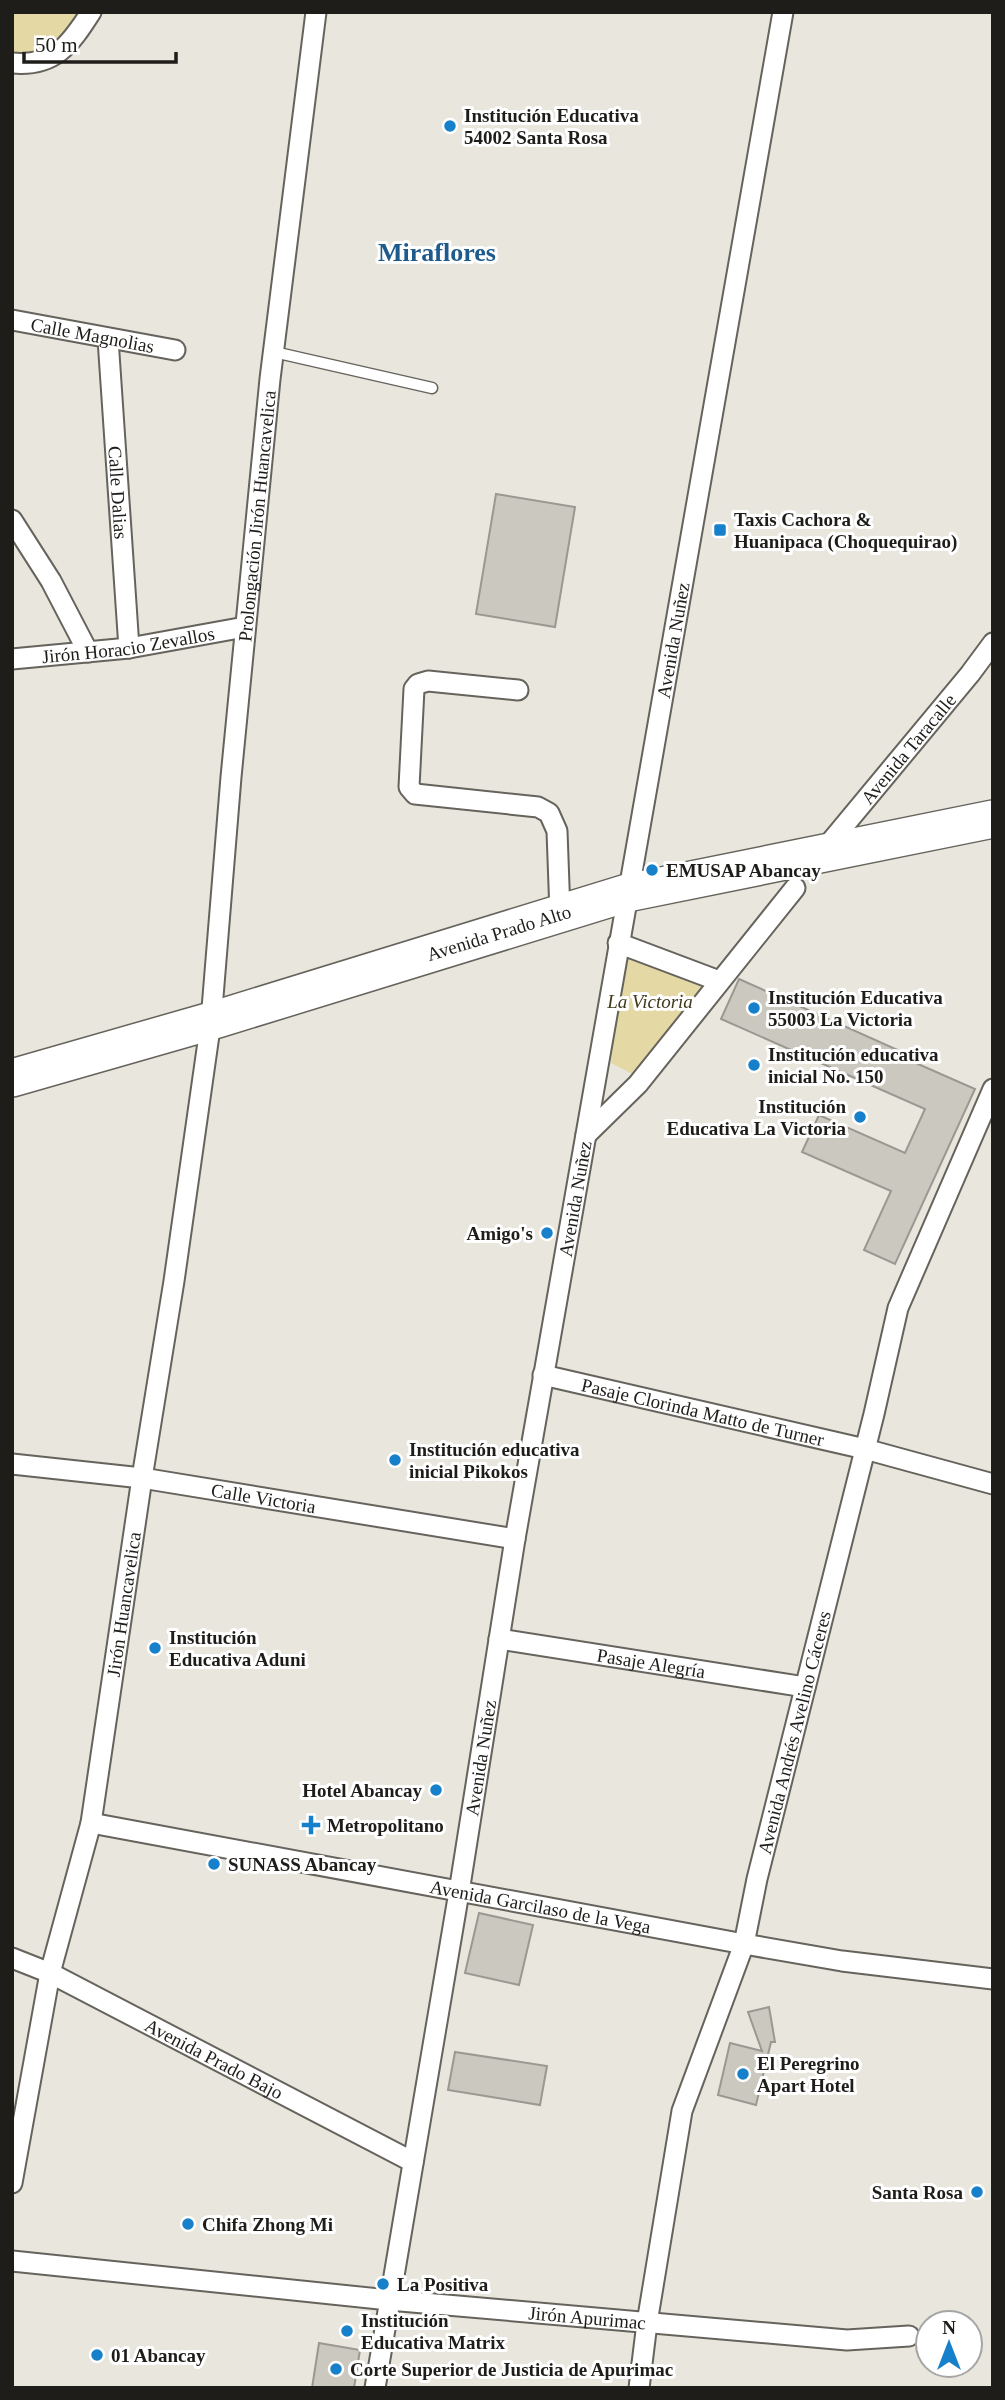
<svg xmlns="http://www.w3.org/2000/svg" width="1005" height="2400" viewBox="0 0 1005 2400" font-family="'Times New Roman',serif">
  <rect width="100%" height="100%" fill="#e8e6dd"/>
  <!-- green -->
  <path fill="#e4d8a5" d="M 12,12 L 81,12 L 53,50 L 12,59 Z
    M 621,954 L 709,985 L 634,1075 L 611,1063 Z"/>
  <!-- building -->
  <path fill="#cac8bf" stroke="#9a9890" stroke-width="2" d="M 496,494 L 575,507 L 555,627 L 476,614 Z
    M 739,979 L 920,1060 L 918,1064 L 975,1089 L 895,1264 L 864,1250 L 891,1191 L 802,1152 L 819,1115 L 905,1153 L 925,1109 L 721,1019 Z
    M 479,1913 L 533,1925 L 519,1985 L 465,1973 Z
    M 769,2007 L 775,2042 L 771,2042 L 756,2105 L 718,2095 L 730,2043 L 762,2051 L 748,2012 Z
    M 455,2052 L 547,2066 L 540,2105 L 448,2090 Z
    M 319,2343 L 360,2350 L 354,2388 L 312,2388 Z"/>
  <g fill="none" stroke-linecap="round" stroke-linejoin="round">
    <!-- lane casing -->
    <g stroke="#65635c" stroke-width="13">
      <path id="lane" d="M 274,352 L 432,388"/>
    </g>
    <!-- street casing -->
    <g stroke="#65635c" stroke-width="23">
      <g id="street">
        <path d="M 12,63 C 54,67 70,45 91,12"/>
        <path id="s1" d="M 12,320 L 175,350"/>
        <path id="s2" d="M 108,339 L 129,648"/>
        <path d="M 12,520 L 51,581 L 88,652"/>
        <path id="s3" d="M 12,659 L 129,648 L 245,627"/>
        <path d="M 518,690 L 428,681 L 418,684 L 414,689 L 409,787 L 415,794 L 538,807 L 549,813 L 557,831 L 560,913"/>
        <path id="s4" d="M 823,851 L 970,674 L 993,643"/>
        <path d="M 618,943 L 719,981"/>
        <path d="M 586,1135 L 638,1084 L 795,888"/>
        <path id="s5" d="M 543,1375 L 865,1449 L 993,1484"/>
        <path id="s6" d="M 12,1464 L 142,1478 L 515,1539"/>
        <path id="s7" d="M 499,1639 L 805,1687"/>
        <path id="s8" d="M 91,1823 L 744,1944 L 842,1961 L 993,1979"/>
        <path id="s9" d="M 12,1958 L 50,1973 L 413,2162"/>
        <path id="s10" d="M 12,2183 L 50,1973 L 91,1823 L 142,1478 L 174,1281 L 211,1021 L 231,777 L 270,379 L 316,12"/>
        <path id="s11" d="M 12,2261 L 389,2300 L 847,2340 L 909,2336"/>
        <path id="s12" d="M 375,2388 L 459,1892 L 515,1539 L 783,12"/>
        <path id="s13" d="M 639,2388 L 647,2323 L 682,2111 L 744,1944 L 757,1879 L 874,1414 L 898,1308 L 993,1089"/>
      </g>
    </g>
    <!-- highway casing -->
    <g stroke="#65635c" stroke-width="40">
      <g id="highway">
        <path id="s14" d="M 12,1078 L 211,1021 L 627,893 L 993,819"/>
      </g>
    </g>
    <!-- lane -->
    <use href="#lane" stroke="#fff" stroke-width="10"/>
    <!-- street -->
    <use href="#street" stroke="#fff" stroke-width="19"/>
    <!-- highway -->
    <use href="#highway" stroke="#fff" stroke-width="37"/>
  </g>
  <!-- markers -->
  <g fill="#1780ca" stroke="#fff" stroke-width="2.5">
    <circle cx="450" cy="126" r="7"/>
    <rect x="713" y="523" width="14" height="14" rx="3.5"/>
    <circle cx="652" cy="870" r="7"/>
    <circle cx="754" cy="1008" r="7"/>
    <circle cx="754" cy="1065" r="7"/>
    <circle cx="860" cy="1117" r="7"/>
    <circle cx="547" cy="1233" r="7"/>
    <circle cx="395" cy="1460" r="7"/>
    <circle cx="155" cy="1648" r="7"/>
    <circle cx="436" cy="1790" r="7"/>
    <path d="M307.5 1814.5h7v7h7v7h-7v7h-7v-7h-7v-7h7z"/>
    <circle cx="214" cy="1864" r="7"/>
    <circle cx="743" cy="2074" r="7"/>
    <circle cx="977" cy="2192" r="7"/>
    <circle cx="188" cy="2224" r="7"/>
    <circle cx="383" cy="2284" r="7"/>
    <circle cx="347" cy="2331" r="7"/>
    <circle cx="97" cy="2355" r="7"/>
    <circle cx="336" cy="2369" r="7"/>
  </g>
  <g text-anchor="middle" dominant-baseline="central" stroke-width="6" stroke-linejoin="round" paint-order="stroke">
    <!-- poi labels -->
    <g font-size="19" font-weight="bold" fill="#1e1d1a" stroke="#fff" text-anchor="start">
      <text x="464" y="115">Institución Educativa<tspan x="464" dy="22">54002 Santa Rosa</tspan></text>
      <text x="734" y="519">Taxis Cachora &amp;<tspan x="734" dy="22">Huanipaca (Choquequirao)</tspan></text>
      <text x="666" y="870">EMUSAP Abancay</text>
      <text x="768" y="997">Institución Educativa<tspan x="768" dy="22">55003 La Victoria</tspan></text>
      <text x="768" y="1054">Institución educativa<tspan x="768" dy="22">inicial No. 150</tspan></text>
      <text x="846" y="1106" text-anchor="end">Institución<tspan x="846" dy="22">Educativa La Victoria</tspan></text>
      <text x="533" y="1233" text-anchor="end">Amigo's</text>
      <text x="409" y="1449">Institución educativa<tspan x="409" dy="22">inicial Pikokos</tspan></text>
      <text x="169" y="1637">Institución<tspan x="169" dy="22">Educativa Aduni</tspan></text>
      <text x="422" y="1790" text-anchor="end">Hotel Abancay</text>
      <text x="327" y="1825">Metropolitano</text>
      <text x="228" y="1864">SUNASS Abancay</text>
      <text x="757" y="2063">El Peregrino<tspan x="757" dy="22">Apart Hotel</tspan></text>
      <text x="963" y="2192" text-anchor="end">Santa Rosa</text>
      <text x="202" y="2224">Chifa Zhong Mi</text>
      <text x="397" y="2284">La Positiva</text>
      <text x="361" y="2320">Institución<tspan x="361" dy="22">Educativa Matrix</tspan></text>
      <text x="111" y="2355">01 Abancay</text>
      <text x="350" y="2369">Corte Superior de Justicia de Apurimac</text>
    </g>
    <!-- street labels -->
    <g font-size="19" fill="#1e1d1a" stroke="#fff">
      <text stroke="none"><textPath href="#s1" startOffset="82">Calle Magnolias</textPath></text>
      <text stroke="none"><textPath href="#s2" startOffset="154">Calle Dalias</textPath></text>
      <text stroke="none"><textPath href="#s10" startOffset="1687">Prolongación Jirón Huancavelica</textPath></text>
      <text stroke="none"><textPath href="#s12" startOffset="1773">Avenida Nuñez</textPath></text>
      <text stroke="none"><textPath href="#s3" startOffset="117">Jirón Horacio Zevallos</textPath></text>
      <text stroke="none"><textPath href="#s4" startOffset="133">Avenida Taracalle</textPath></text>
      <text stroke="none"><textPath href="#s14" startOffset="508">Avenida Prado Alto</textPath></text>
      <text stroke="none"><textPath href="#s12" startOffset="1206">Avenida Nuñez</textPath></text>
      <text stroke="none"><textPath href="#s5" startOffset="164">Pasaje Clorinda Matto de Turner</textPath></text>
      <text stroke="none"><textPath href="#s6" startOffset="254">Calle Victoria</textPath></text>
      <text stroke="none"><textPath href="#s10" startOffset="590">Jirón Huancavelica</textPath></text>
      <text stroke="none"><textPath href="#s7" startOffset="154">Pasaje Alegría</textPath></text>
      <text stroke="none"><textPath href="#s13" startOffset="676">Avenida Andrés Avelino Cáceres</textPath></text>
      <text stroke="none"><textPath href="#s12" startOffset="639">Avenida Nuñez</textPath></text>
      <text stroke="none"><textPath href="#s8" startOffset="457">Avenida Garcilaso de la Vega</textPath></text>
      <text stroke="none"><textPath href="#s9" startOffset="226">Avenida Prado Bajo</textPath></text>
      <text stroke="none"><textPath href="#s11" startOffset="578">Jirón Apurimac</textPath></text>
    </g>
    <!-- park labels -->
    <g font-size="19" font-style="italic" fill="#3f3819" stroke="#fff">
      <text x="650" y="1001">La Victoria</text>
    </g>
    <!-- district labels -->
    <g font-size="26" font-weight="bold" fill="#1e5a8b" stroke="#fff">
      <text x="437" y="252">Miraflores</text>
    </g>
  </g>
  <!-- border -->
  <rect width="1005" height="2400" fill="none" stroke="#1e1d1a" stroke-width="28"/>
  <!-- north arrow -->
  <g transform="translate(949 2344)"><circle r="33" fill="#ffffff" stroke="#a5a5a3" stroke-width="2"/>
  <path d="M0-5L12 26L0 18L-12 26Z" fill="#1780ca"/>
  <text y="-10" font-size="19" font-weight="bold" text-anchor="middle" fill="#1e1d1a">N</text>
  </g>
  <!-- scale -->
  <path d="M24 52v10h152v-10" fill="none" stroke="#1e1d1a" stroke-width="3.5"/>
  <text x="35" y="52" font-size="21" fill="#1e1d1a" stroke="#ffffff" stroke-width="5" paint-order="stroke">50 m</text>
</svg>
